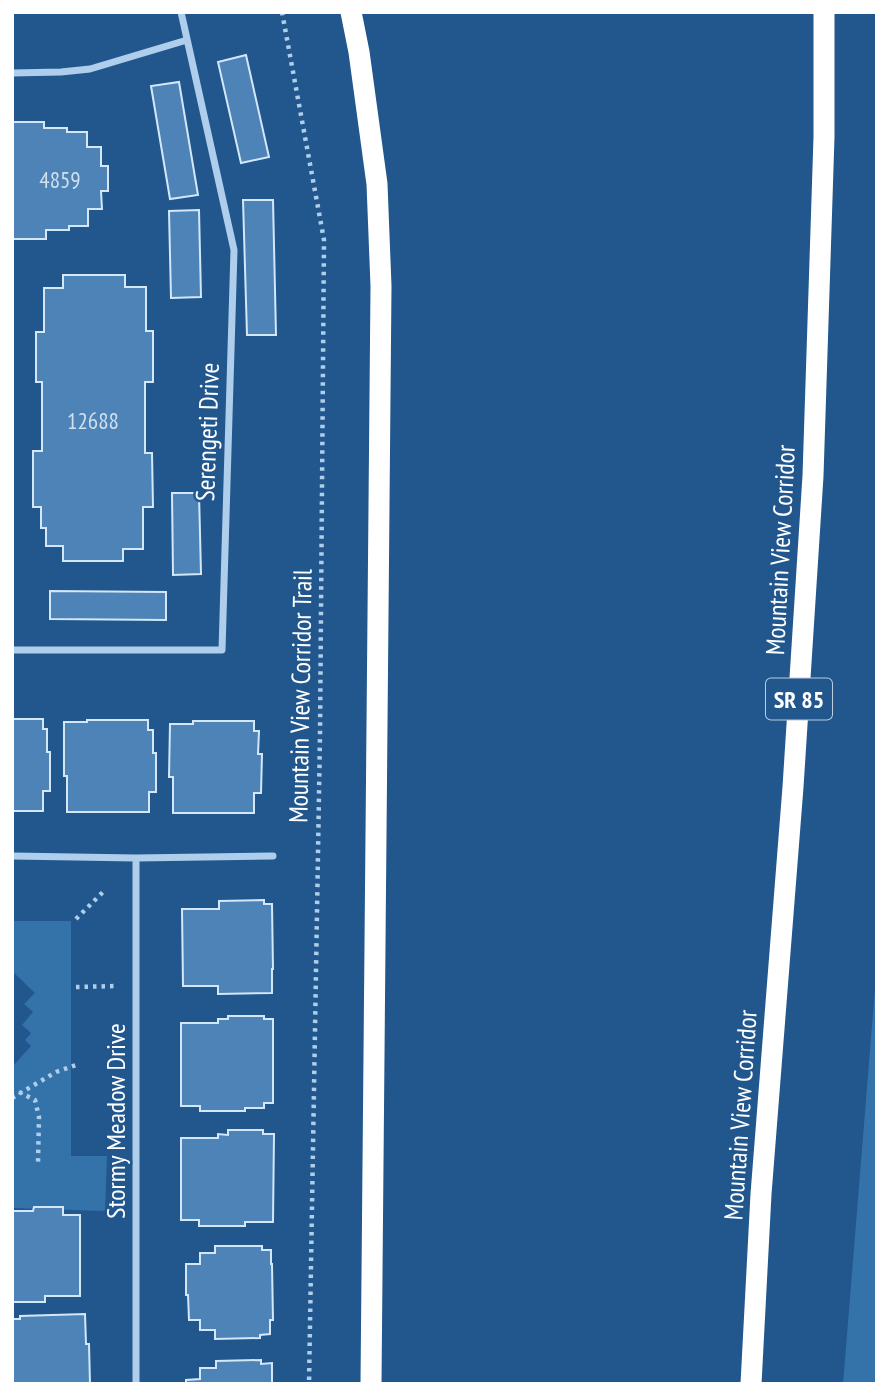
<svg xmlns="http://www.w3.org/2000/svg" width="889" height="1396" viewBox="0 0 889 1396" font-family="'PT Sans Narrow',sans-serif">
  <rect width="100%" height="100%" fill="#21578d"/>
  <!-- green -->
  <path fill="#3472aa" d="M 12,921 L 71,921 L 71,1156 L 107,1156 L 105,1211 L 12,1208 L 12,1067 L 31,1046 L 25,1040 L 31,1033 L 22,1025 L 33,1012 L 24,1004 L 35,993 L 12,971 Z
    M 877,926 L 877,1384 L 843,1384 L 876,976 Z"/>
  <!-- building -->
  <path fill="#4d83b6" stroke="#d4e7f9" stroke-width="2" d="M 246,55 L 269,157 L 241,163 L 218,62 Z
    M 179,82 L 198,195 L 170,199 L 151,86 Z
    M 12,122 L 44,122 L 44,128 L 67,128 L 67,132 L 87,132 L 87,147 L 101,147 L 101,166 L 108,166 L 108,191 L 101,191 L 102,209 L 88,209 L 88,226 L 69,226 L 69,230 L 46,230 L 46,239 L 12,239 Z
    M 243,200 L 273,200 L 276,335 L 247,335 Z
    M 199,210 L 201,297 L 171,298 L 169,211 Z
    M 63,275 L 125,275 L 125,287 L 146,287 L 146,331 L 153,331 L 153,382 L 145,382 L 145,453 L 152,453 L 153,507 L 143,507 L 143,549 L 123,549 L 123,561 L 63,561 L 63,546 L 46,546 L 46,528 L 41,528 L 41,507 L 33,507 L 33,451 L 42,451 L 42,382 L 36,382 L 36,332 L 44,332 L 44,288 L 63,288 Z
    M 172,493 L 199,493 L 201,574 L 173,575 Z
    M 50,591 L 166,592 L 166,620 L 50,619 Z
    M 12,719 L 43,719 L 43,729 L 47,729 L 47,752 L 50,752 L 50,791 L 43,791 L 43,811 L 12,811 Z
    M 87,720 L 148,720 L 148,730 L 153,730 L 153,753 L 156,753 L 156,792 L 149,792 L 149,812 L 67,812 L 67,776 L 64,776 L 64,722 L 87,722 Z
    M 193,721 L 254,721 L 254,731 L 259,731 L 258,754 L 262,754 L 261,793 L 254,793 L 254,813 L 173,813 L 173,777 L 169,777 L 170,724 L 193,724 Z
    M 264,900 L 264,904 L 272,904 L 273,969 L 272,969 L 272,993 L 218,994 L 218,986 L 183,986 L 182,909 L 219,909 L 219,901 Z
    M 228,1016 L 264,1016 L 264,1019 L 273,1019 L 273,1103 L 264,1103 L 264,1108 L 245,1108 L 245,1111 L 200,1111 L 200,1106 L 181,1106 L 181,1023 L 218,1023 L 218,1019 L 228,1019 Z
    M 228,1130 L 263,1130 L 263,1134 L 274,1134 L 273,1222 L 245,1222 L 245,1226 L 199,1226 L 199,1220 L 181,1220 L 181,1138 L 218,1138 L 218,1134 L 228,1135 Z
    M 34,1207 L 63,1207 L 63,1215 L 80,1215 L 80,1296 L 45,1296 L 45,1302 L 12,1302 L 12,1211 L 33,1211 Z
    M 215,1246 L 262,1246 L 262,1250 L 271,1250 L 271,1264 L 272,1264 L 273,1320 L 270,1320 L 270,1334 L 260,1335 L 260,1338 L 215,1339 L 215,1330 L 200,1330 L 200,1320 L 189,1320 L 188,1295 L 186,1295 L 186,1264 L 200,1264 L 200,1253 L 215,1253 Z
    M 85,1314 L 86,1344 L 89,1344 L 90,1384 L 12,1384 L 12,1319 L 20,1319 L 20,1316 Z
    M 261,1360 L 261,1364 L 272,1363 L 272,1384 L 186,1384 L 186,1380 L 200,1379 L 200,1368 L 216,1368 L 216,1361 Z"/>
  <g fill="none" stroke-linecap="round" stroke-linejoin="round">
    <!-- path -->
    <path stroke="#afceec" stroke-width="4.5" stroke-dasharray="3.5 5" stroke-linecap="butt" d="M 282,12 L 324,240 L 320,735 L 309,1384
      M 76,919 L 104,891
      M 76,987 L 117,986
      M 19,1092 L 35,1100 L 39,1117 L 38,1162
      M 12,1098 L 56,1072 L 76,1065"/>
    <!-- street -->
    <path stroke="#afceec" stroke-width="7" d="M 12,73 L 61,72 L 90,69 L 187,40
      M 12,650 L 222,650 L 234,250 L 181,12
      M 12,856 L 136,858 L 273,856
      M 136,858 L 136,1384"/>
    <!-- highway -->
    <path stroke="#fff" stroke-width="21" d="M 351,12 L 359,52 L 377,184 L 381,286 L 371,1384
      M 751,1384 L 761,1194 L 793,787 L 813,476 L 824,137 L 824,12"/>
  </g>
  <g text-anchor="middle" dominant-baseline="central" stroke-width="5" stroke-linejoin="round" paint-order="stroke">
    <!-- number labels -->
    <g font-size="23" fill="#d2e0ed">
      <text x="60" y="179">4859</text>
      <text x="93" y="420">12688</text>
    </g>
    <!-- shield labels -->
    <rect fill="#21578d" stroke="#bccddd" stroke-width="2" x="766" y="678.5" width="66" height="41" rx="5"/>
    <g font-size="24" font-weight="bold" fill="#fff">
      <text x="799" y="699">SR 85</text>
    </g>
    <!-- street labels -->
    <g font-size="26" fill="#fff" stroke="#21578d">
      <text transform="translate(207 432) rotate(-88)">Serengeti Drive</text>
      <text transform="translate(780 550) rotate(-87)">Mountain View Corridor</text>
      <text transform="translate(300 696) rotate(-89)">Mountain View Corridor Trail</text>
      <text transform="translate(740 1115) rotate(-86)">Mountain View Corridor</text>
      <text transform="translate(115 1121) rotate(-90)">Stormy Meadow Drive</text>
    </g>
  </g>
  <!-- border -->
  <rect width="889" height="1396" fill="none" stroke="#ffffff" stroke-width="28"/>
</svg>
